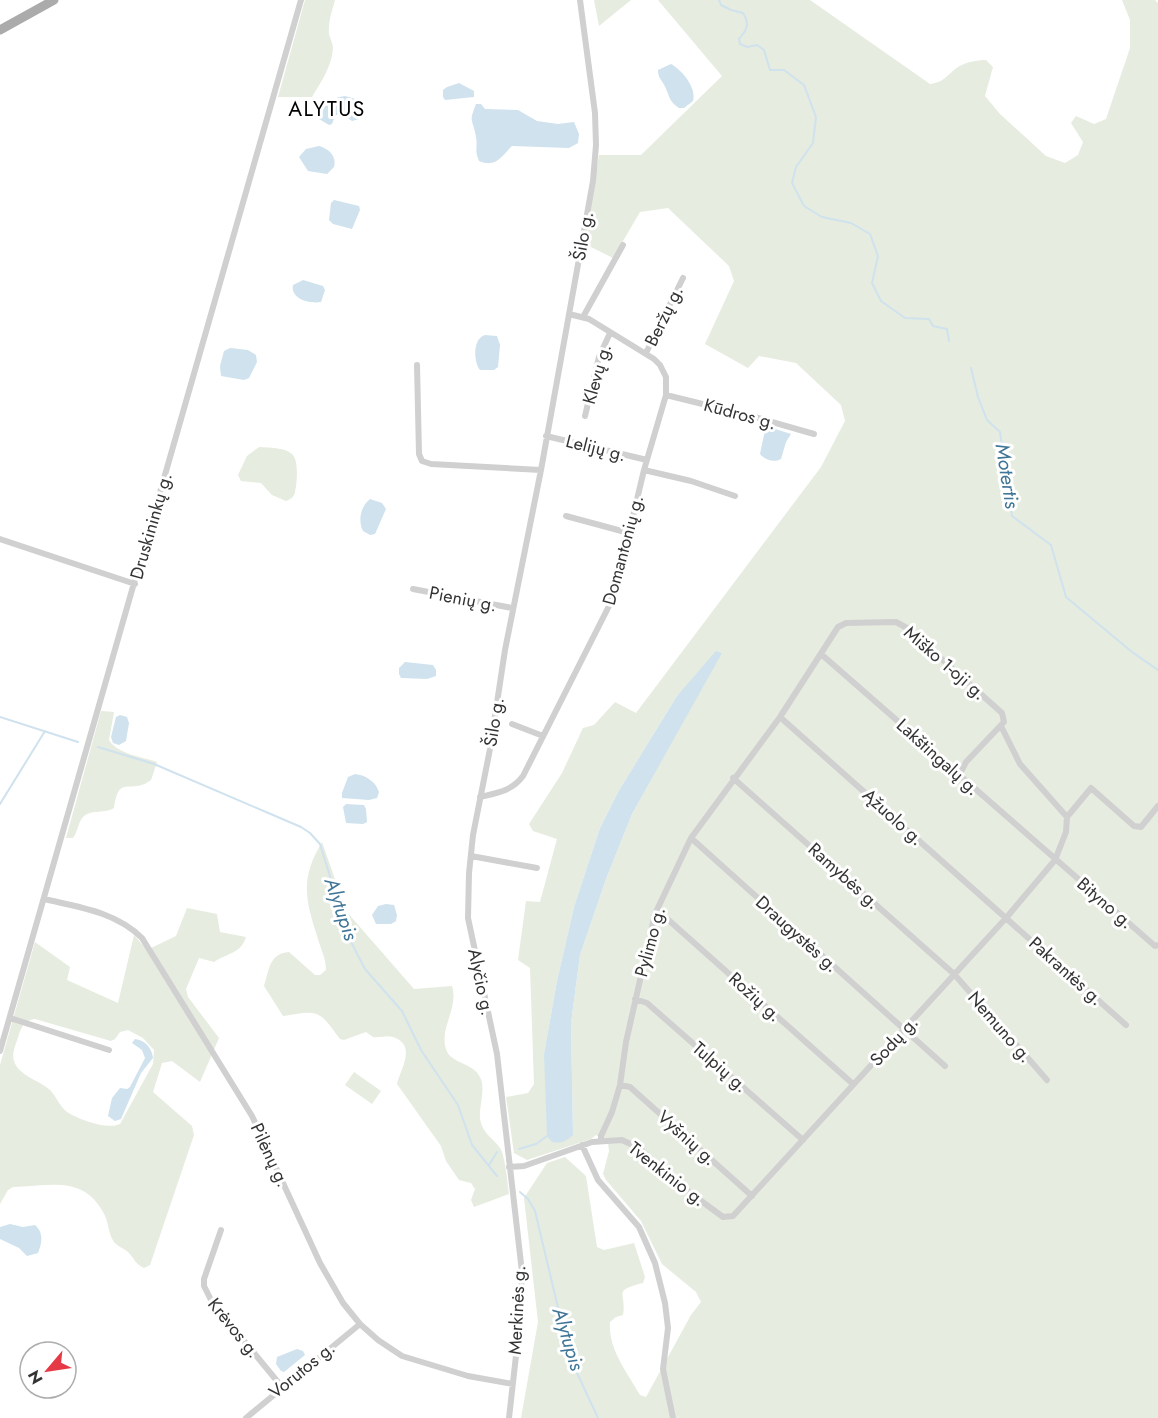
<svg xmlns="http://www.w3.org/2000/svg" width="1158" height="1418" viewBox="0 0 1158 1418" font-family="Jost,sans-serif">
  <rect width="100%" height="100%" fill="#fff"/>
  <!-- green -->
  <path fill="#e6ecdf" fill-rule="evenodd" d="M 305,0 L 335,0 C 332,11 328,22 329,34 C 330,39 333,43 333,48 C 332,66 321,82 312,97 L 278,97 Z
    M 594,0 L 631,0 L 599,26 Z
    M 658,0 L 810,0 L 930,84 C 945,82 947,75 958,67 C 967,62 976,60 986,60 L 993,67 L 985,96 L 1000,114 L 1046,156 L 1065,163 L 1078,155 L 1083,142 L 1071,123 L 1076,116 L 1094,124 L 1106,119 L 1130,48 L 1130,20 L 1122,0 L 1155,0 L 1158,3 L 1158,1418 L 521,1418 L 538,1322 L 524,1198 L 547,1163 L 565,1157 L 586,1176 L 597,1247 L 604,1250 L 634,1243 L 645,1277 L 643,1283 C 611,1291 627,1293 623,1315 L 616,1317 L 610,1322 C 608,1349 627,1372 640,1395 L 646,1397 L 691,1315 L 701,1302 L 696,1292 L 662,1264 L 641,1221 L 606,1180 L 603,1174 L 609,1151 L 608,1143 L 596,1135 L 591,1139 L 527,1160 L 514,1153 L 506,1097 L 528,1093 L 534,1084 L 530,968 L 518,960 L 526,901 L 540,902 L 557,839 L 533,831 L 529,824 L 562,773 L 583,728 L 594,725 L 615,702 L 636,713 L 821,467 L 845,421 L 841,405 L 796,363 L 759,356 L 748,368 L 705,344 L 734,281 L 729,266 L 668,208 L 640,212 L 613,258 L 583,243 L 599,155 L 641,155 L 722,76 ZM 721,653 L 632,814 L 606,879 L 580,955 L 571,1023 L 573,1135 L 544,1054 L 557,981 L 574,907 L 600,828 L 618,792 L 677,696 Z
    M 259,447 C 269,448 284,447 292,454 C 299,460 297,483 295,492 C 294,497 291,499 286,501 L 272,495 L 261,483 L 241,481 L 238,475 L 247,456 Z
    M 101,711 L 114,712 L 109,740 C 117,754 143,757 157,762 L 151,780 C 130,796 119,772 114,808 C 105,814 92,809 84,816 C 78,821 78,832 73,838 L 66,838 Z
    M 322,842 L 346,911 L 414,989 L 452,986 C 459,1009 439,1027 446,1049 C 450,1064 473,1062 480,1077 C 486,1088 479,1106 480,1118 C 482,1136 498,1140 502,1152 C 506,1165 507,1180 509,1194 L 474,1207 L 471,1200 L 475,1189 L 471,1183 L 459,1180 L 446,1161 L 441,1146 L 397,1084 C 401,1068 417,1045 393,1037 C 386,1035 380,1038 373,1037 L 366,1032 L 344,1040 L 340,1039 C 318,1009 319,1010 283,1016 L 264,986 C 269,971 269,953 289,952 L 315,975 L 320,975 L 326,970 C 326,958 321,950 318,939 C 305,899 300,879 322,842 Z
    M 187,908 L 217,914 L 220,932 L 246,937 C 241,954 227,953 214,962 L 199,958 L 186,989 L 188,997 L 219,1038 L 200,1082 L 172,1061 L 162,1063 L 153,1092 L 192,1126 L 194,1135 L 150,1265 L 144,1268 C 135,1264 135,1259 128,1252 C 124,1248 118,1247 114,1242 C 108,1234 109,1221 103,1212 C 83,1175 49,1186 13,1187 L 8,1190 L 0,1204 L 0,1065 L 35,942 L 70,967 L 67,980 L 118,1003 L 134,935 L 147,950 L 176,936 ZM 35,1019 L 111,1041 L 115,1039 L 120,1032 L 128,1030 L 143,1038 L 154,1050 L 153,1064 L 120,1124 C 107,1130 80,1120 67,1112 C 60,1107 56,1096 50,1090 C 39,1080 19,1076 14,1061 C 11,1053 17,1042 19,1034 C 22,1026 25,1020 35,1019 Z
    M 354,1072 L 381,1091 L 372,1104 L 345,1085 Z"/>
  <!-- water -->
  <path fill="#cfe2ee" d="M 671,64 C 682,70 697,88 693,101 L 684,108 L 679,108 C 667,100 670,94 663,83 C 660,78 658,77 658,70 Z
    M 459,83 L 474,91 L 474,97 L 445,100 L 443,97 L 443,90 L 447,87 Z
    M 345,96 L 359,100 L 362,107 L 363,118 L 352,121 L 340,113 L 335,116 L 332,124 L 329,125 L 319,119 L 318,113 C 324,104 334,97 345,96 Z
    M 476,104 L 481,104 L 485,109 L 518,110 L 537,121 L 558,124 L 574,122 L 579,134 L 578,143 L 569,148 L 512,146 C 501,157 496,168 479,161 C 474,149 478,148 476,137 C 473,118 468,124 476,104 Z
    M 319,146 C 329,149 337,156 334,167 L 327,174 L 308,171 L 299,157 L 306,149 Z
    M 334,200 L 359,206 L 360,210 L 352,229 L 333,224 L 329,220 L 331,203 Z
    M 303,280 L 323,286 L 325,290 L 321,302 C 310,304 290,299 293,285 Z
    M 485,335 L 497,336 L 500,345 L 498,367 L 494,370 L 480,370 C 473,361 473,338 485,335 Z
    M 230,348 L 248,350 L 256,355 L 257,362 L 249,378 L 244,380 L 221,376 L 220,366 L 224,351 Z
    M 769,427 L 791,434 L 786,442 L 781,459 C 774,463 765,460 760,454 L 765,430 Z
    M 370,499 L 382,503 L 386,509 L 375,534 L 370,535 L 363,531 C 358,521 360,507 370,499 Z
    M 716,651 L 722,653 L 632,814 L 606,879 L 580,955 L 571,1023 L 573,1135 C 567,1141 561,1144 552,1142 L 547,1136 L 544,1054 L 557,981 L 574,907 L 600,828 L 618,792 L 677,696 Z
    M 405,662 L 433,665 L 436,670 L 436,676 L 427,679 L 401,678 L 399,674 L 399,668 Z
    M 120,715 L 127,717 L 129,723 L 126,741 L 119,745 L 113,743 L 111,737 L 116,717 Z
    M 355,774 C 366,775 376,782 379,792 L 377,798 L 369,800 L 342,798 L 342,793 L 348,777 Z
    M 346,804 L 364,805 L 366,809 L 367,822 L 363,824 L 346,823 L 343,807 Z
    M 386,904 L 394,905 L 397,915 L 396,921 L 391,924 L 376,924 L 372,915 L 378,906 Z
    M 135,1039 C 145,1040 152,1048 153,1058 L 141,1073 L 121,1119 L 115,1121 L 108,1116 L 112,1098 L 120,1088 L 127,1089 L 130,1087 L 145,1058 L 142,1050 L 132,1043 Z
    M 10,1224 L 23,1227 L 35,1225 C 44,1233 42,1243 38,1253 L 27,1256 L 19,1248 L 0,1239 L 0,1227 Z
    M 297,1349 L 303,1351 L 305,1355 L 284,1372 L 281,1371 L 276,1364 L 277,1357 Z"/>
  <g fill="none" stroke-linecap="round" stroke-linejoin="round">
    <!-- stream -->
    <path stroke="#cfe2ee" stroke-width="2" d="M 719,0 L 721,5 L 731,10 L 743,13 C 750,24 747,30 739,39 L 740,44 L 747,47 L 757,45 L 764,50 L 770,70 L 784,70 L 804,85 L 816,117 L 813,143 L 796,167 L 792,183 L 804,206 L 822,217 L 851,223 L 870,234 L 878,256 L 872,283 L 881,301 L 905,318 L 929,319 L 933,326 L 947,329 L 949,341
      M 971,368 L 978,397 L 987,420 L 1000,432 L 1012,516 L 1051,545 L 1066,597 L 1132,652 L 1158,670
      M 0,717 L 78,742
      M 98,747 L 154,764 L 301,827 L 310,833 L 320,844 L 349,938 L 365,969 L 402,1011 L 421,1050 L 458,1105 L 472,1145 L 497,1176
      M 0,804 L 45,731
      M 519,1149 L 536,1144 L 547,1136
      M 489,1165 L 497,1152
      M 520,1192 L 528,1199 L 535,1211 L 570,1358 L 598,1418"/>
    <!-- minor -->
    <path stroke="#d0d0d0" stroke-width="6" d="M 583,317 L 623,245
      M 646,353 L 683,278
      M 417,365 L 419,454 L 422,461 L 431,464 L 541,470
      M 666,395 L 751,416 L 814,434
      M 585,416 L 599,357 L 610,333
      M 546,436 L 647,460
      M 644,470 L 691,481 L 735,496
      M 566,516 L 629,533
      M 0,539 L 135,584
      M 413,589 L 512,608
      M 821,654 L 1155,946 L 1158,945
      M 780,717 L 1126,1025
      M 512,724 L 543,736
      M 1001,726 L 1020,764 L 1067,817
      M 733,778 L 954,974 L 1047,1080
      M 480,797 C 497,793 512,791 523,776 L 609,606 L 629,533 L 644,470 L 666,395 L 666,377 L 660,365 L 654,359 L 589,319 L 569,314
      M 691,838 L 945,1066
      M 471,856 L 537,868
      M 44,899 C 79,907 116,912 142,938 L 252,1116 L 320,1263 L 343,1303 L 360,1324 L 378,1340 L 402,1356 L 468,1376 L 513,1384
      M 655,914 L 664,916 L 853,1084
      M 635,999 L 647,1003 L 803,1140
      M 10,1018 L 109,1050
      M 0,1051 L 301,0
      M 620,1085 L 630,1087 L 752,1196
      M 601,1140 L 601,1136 L 612,1112 L 620,1085 L 626,1042 L 655,914 L 691,838 L 780,717 L 838,627 L 846,623 L 896,622 L 907,628 L 1002,713 L 1004,722 L 966,762 L 959,776
      M 582,1145 L 598,1180 L 639,1227 L 655,1263 L 665,1303 L 668,1328 L 663,1369 L 673,1418
      M 509,1167 L 524,1166 L 592,1142 L 622,1140 L 639,1148 L 670,1178 L 723,1217 L 733,1216 L 1006,918 L 1055,860 L 1066,832 L 1067,817 L 1091,788 L 1134,826 L 1141,827 L 1158,806
      M 221,1230 L 204,1279 L 204,1286 L 212,1302 L 282,1387
      M 246,1418 L 360,1324
      M 509,1418 L 520,1320 L 522,1272 L 497,1054 L 468,918 L 469,873 L 473,835 L 490,749 L 505,650 L 541,470 L 593,181 L 596,145 L 595,113 L 580,0"/>
    <!-- primary -->
    <path stroke="#ababab" stroke-width="9" d="M 0,30 L 54,0"/>
  </g>
  <g text-anchor="middle" dominant-baseline="central" stroke-width="6" stroke-linejoin="round" paint-order="stroke">
    <!-- street labels -->
    <g font-size="18" fill="#333" stroke="#fff">
      <text transform="translate(583 236) rotate(-80)">Šilo g.</text>
      <text transform="translate(664 316) rotate(-64)">Beržų g.</text>
      <text transform="translate(597 374) rotate(-74)">Klevų g.</text>
      <text transform="translate(740 414) rotate(15)">Kūdros g.</text>
      <text transform="translate(596 448) rotate(14)">Lelijų g.</text>
      <text transform="translate(151 526) rotate(-74)">Druskininkų g.</text>
      <text transform="translate(623 550) rotate(-75)">Domantonių g.</text>
      <text transform="translate(463 599) rotate(11)">Pienių g.</text>
      <text transform="translate(945 663) rotate(41)">Miško 1-oji g.</text>
      <text transform="translate(494 722) rotate(-81)">Šilo g.</text>
      <text transform="translate(938 757) rotate(42)">Lakštingalų g.</text>
      <text transform="translate(893 817) rotate(42)">Ąžuolo g.</text>
      <text transform="translate(844 876) rotate(42)">Ramybės g.</text>
      <text transform="translate(1105 903) rotate(41)">Bityno g.</text>
      <text transform="translate(797 934) rotate(42)">Draugystės g.</text>
      <text transform="translate(650 942) rotate(-75)">Pylimo g.</text>
      <text transform="translate(1066 971) rotate(42)">Pakrantės g.</text>
      <text transform="translate(481 982) rotate(78)">Alyčio g.</text>
      <text transform="translate(755 997) rotate(42)">Rožių g.</text>
      <text transform="translate(1000 1027) rotate(49)">Nemuno g.</text>
      <text transform="translate(894 1041) rotate(-47)">Sodų g.</text>
      <text transform="translate(720 1067) rotate(41)">Tulpių g.</text>
      <text transform="translate(687 1138) rotate(42)">Vyšnių g.</text>
      <text transform="translate(270 1155) rotate(65)">Pilėnų g.</text>
      <text transform="translate(667 1174) rotate(38)">Tvenkinio g.</text>
      <text transform="translate(517 1310) rotate(-87)">Merkinės g.</text>
      <text transform="translate(234 1328) rotate(51)">Krėvos g.</text>
      <text transform="translate(302 1370) rotate(-39)">Vorutos g.</text>
    </g>
    <!-- water labels -->
    <g font-size="20" font-style="italic" fill="#3f7597" stroke="#fff">
      <text transform="translate(1007 476) rotate(81)">Motertis</text>
      <text transform="translate(341 909) rotate(71)">Alytupis</text>
      <text transform="translate(568 1339) rotate(73)">Alytupis</text>
    </g>
    <!-- quarter labels -->
    <g font-size="21" letter-spacing="1.5" fill="#000" stroke="#fff">
      <text x="327" y="109">ALYTUS</text>
    </g>
  </g>
  <!-- north arrow -->
  <g transform="translate(48 1370) rotate(241)"><circle r="28" fill="#ffffff" stroke="#adadad" stroke-width="1.5"/>
  <path d="M0-4.5L10 22L0 15L-10 22Z" fill="#e63946"/>
  <text y="-9" font-size="16" font-weight="bold" text-anchor="middle" fill="#333333">N</text>
  </g>
</svg>
